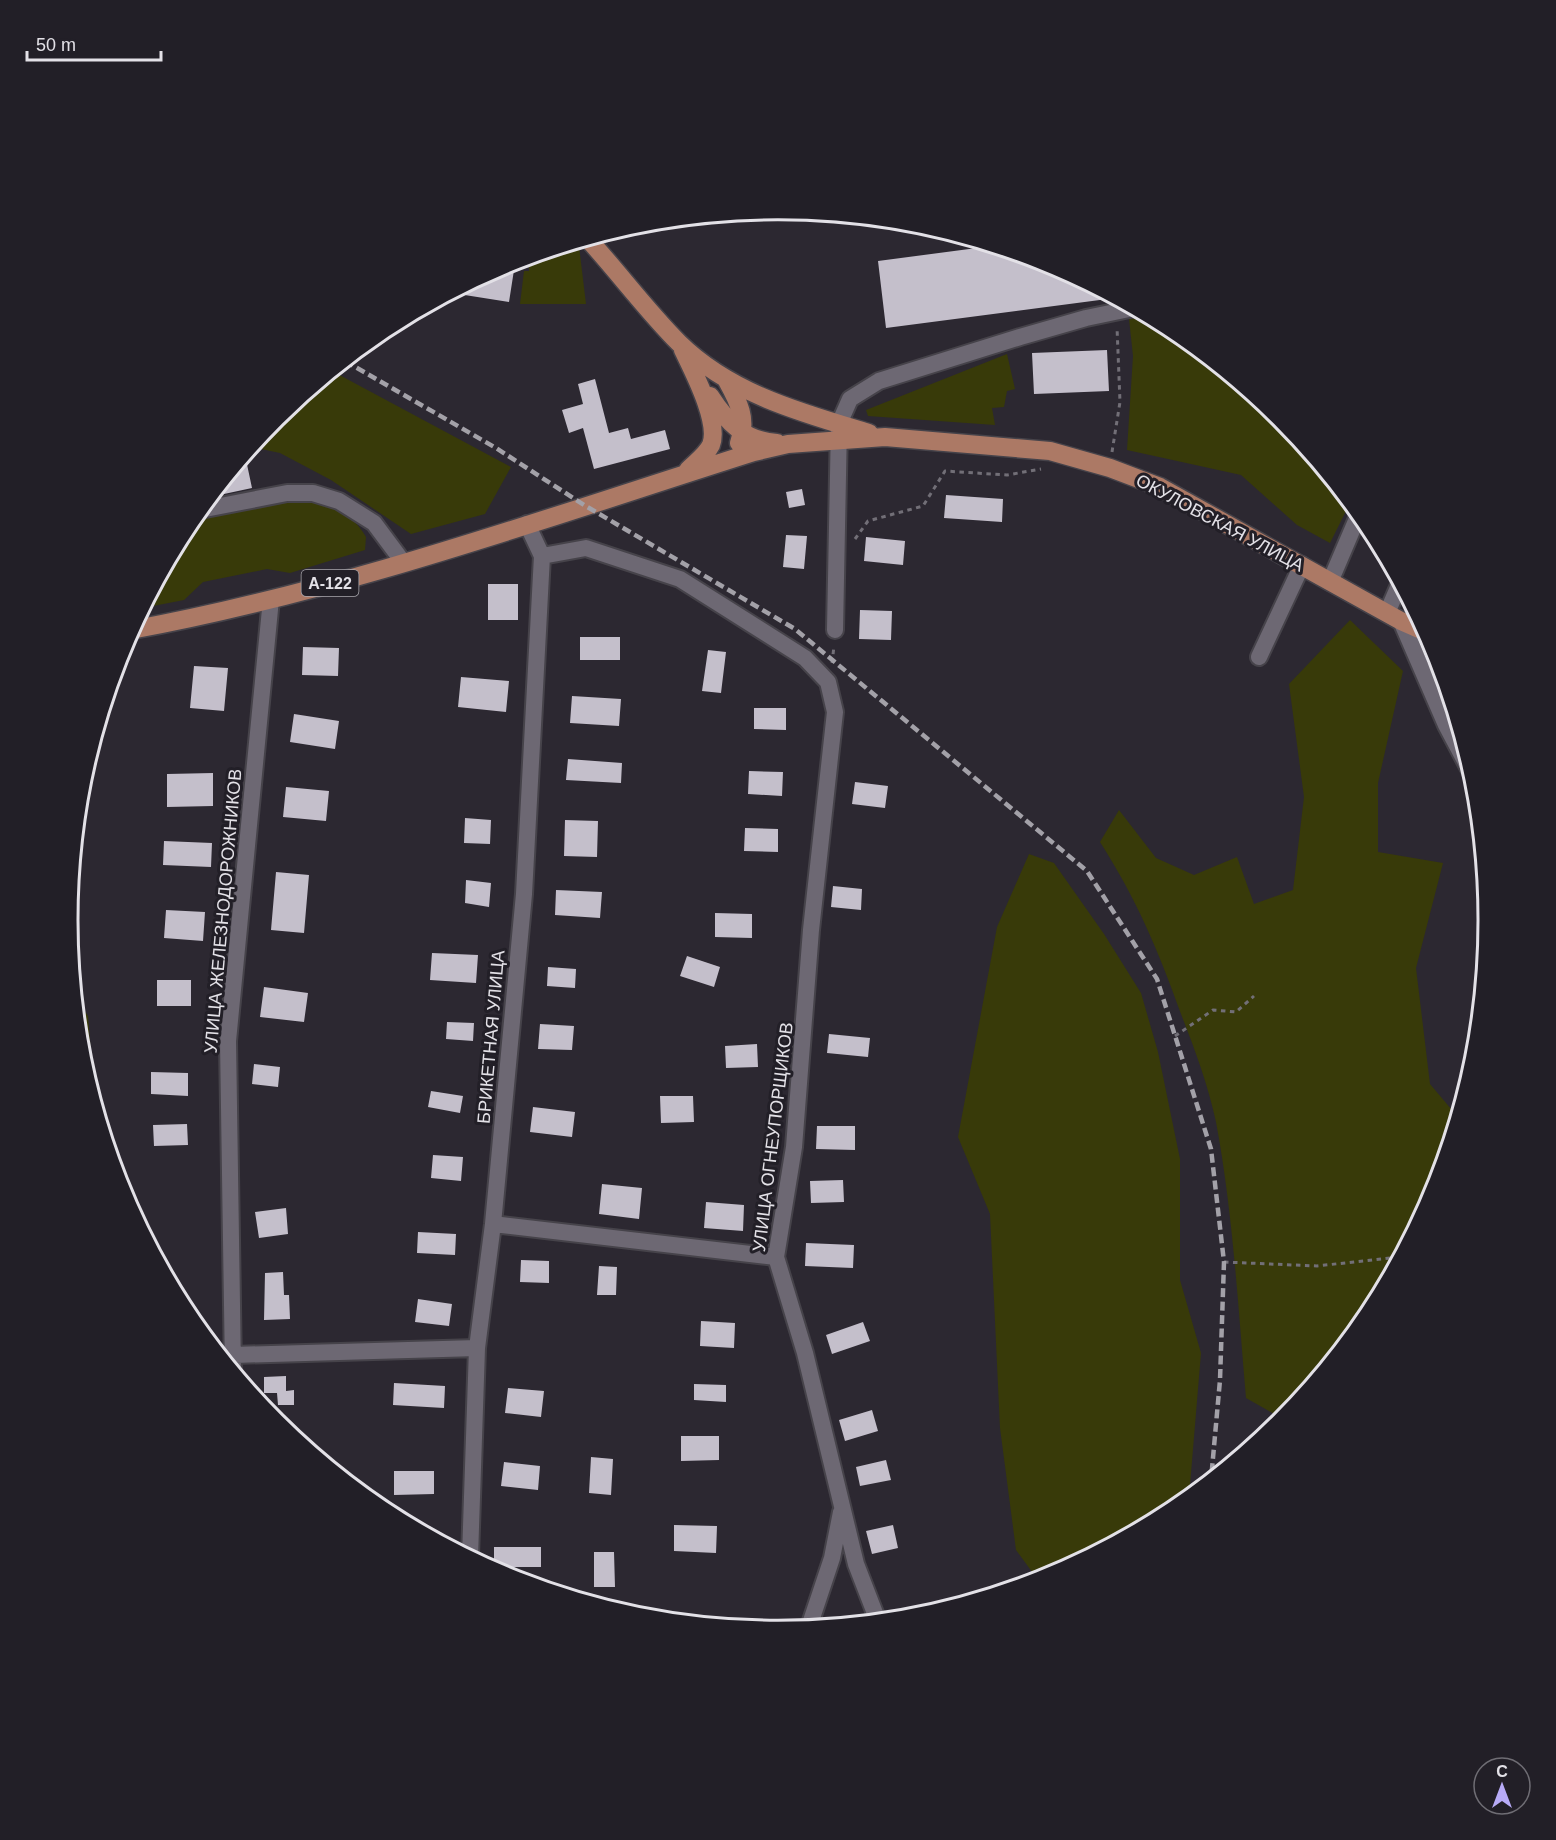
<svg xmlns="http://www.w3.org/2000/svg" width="1556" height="1840" viewBox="0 0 1556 1840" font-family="Arial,sans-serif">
  <rect width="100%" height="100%" fill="#2c2831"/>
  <!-- green -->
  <path fill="#383a09" d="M 570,244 L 579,246 L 586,304 L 520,304 L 524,271 L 529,271 L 529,262 L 547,251 Z
    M 1151,317 L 1173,329 L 1281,418 L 1350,503 L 1330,543 L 1297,525 L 1241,475 L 1127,450 L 1133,356 L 1129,319 Z
    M 1007,354 L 1015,389 L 1007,391 L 1004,407 L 992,408 L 995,425 L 868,416 L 866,410 Z
    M 332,371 L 511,467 L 485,514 L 411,534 L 331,480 L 280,453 L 251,447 L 276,417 Z
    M 302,498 C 330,504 351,511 366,537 L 365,550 L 290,573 L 267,569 L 203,582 L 184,600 L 143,608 L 195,516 Z
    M 1350,620 L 1403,671 L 1378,783 L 1378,852 L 1443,863 L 1416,968 L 1430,1084 L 1457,1116 L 1434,1192 L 1369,1315 L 1283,1419 L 1246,1398 C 1238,1306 1233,1213 1216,1122 C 1208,1085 1195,1050 1181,1014 C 1158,950 1137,900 1100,842 L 1119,810 L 1156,858 L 1194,875 L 1237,857 L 1254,904 L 1293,890 L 1304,797 L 1289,684 Z
    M 1029,854 L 1054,863 L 1104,934 L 1141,993 L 1158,1052 L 1180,1159 L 1180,1280 L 1201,1353 L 1189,1497 L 1172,1511 L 1050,1577 L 1038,1580 L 1016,1550 L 1000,1428 L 990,1214 L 958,1137 L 997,927 Z
    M 75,996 L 88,1016 L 95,1104 L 81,1058 Z"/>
  <!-- building -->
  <path fill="#c4bfcb" d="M 992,246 L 1050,264 L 1115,298 L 886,328 L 878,261 Z
    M 499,268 L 514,270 L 509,302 L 452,293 Z
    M 1107,350 L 1109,391 L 1034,394 L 1032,353 Z
    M 595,379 L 609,433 L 628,428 L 631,439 L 665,430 L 670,449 L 594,469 L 583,428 L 569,433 L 562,410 L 583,404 L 578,384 Z
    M 245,455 L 252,488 L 210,497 L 222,482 Z
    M 802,489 L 805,505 L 789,508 L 786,492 Z
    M 946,495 L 1003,499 L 1002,522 L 944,518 Z
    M 786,535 L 807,536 L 804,569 L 783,567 Z
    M 866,537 L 905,541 L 903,565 L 864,561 Z
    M 488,584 L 518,584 L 518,620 L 488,620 Z
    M 860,610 L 892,611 L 891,640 L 859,639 Z
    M 580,637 L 620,637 L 620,660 L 580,660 Z
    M 303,647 L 339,648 L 338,676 L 302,675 Z
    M 708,650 L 726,652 L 721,693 L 702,691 Z
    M 194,666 L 228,668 L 224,711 L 190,708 Z
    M 461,677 L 509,681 L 506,712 L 458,707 Z
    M 572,696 L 621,699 L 619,726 L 570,723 Z
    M 754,708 L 786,708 L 786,730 L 754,729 Z
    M 294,714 L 339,721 L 335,749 L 290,742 Z
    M 568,759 L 622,763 L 621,783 L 566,780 Z
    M 749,771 L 783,772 L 782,796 L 748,794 Z
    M 213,773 L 213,806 L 167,807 L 167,774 Z
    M 855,782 L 888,786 L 885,808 L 852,804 Z
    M 286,787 L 329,791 L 326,821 L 283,817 Z
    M 465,818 L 491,820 L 490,844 L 464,843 Z
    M 565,820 L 598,821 L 597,857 L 564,856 Z
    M 745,828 L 778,829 L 778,852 L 744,851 Z
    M 164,841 L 212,843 L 211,867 L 163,865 Z
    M 276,872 L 309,875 L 304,933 L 271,930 Z
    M 466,880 L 491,883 L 489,907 L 465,903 Z
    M 833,886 L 862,889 L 861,910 L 831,907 Z
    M 556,890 L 602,892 L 600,918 L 555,915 Z
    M 166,910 L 205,912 L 203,941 L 164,938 Z
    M 715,913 L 752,914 L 752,938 L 715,937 Z
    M 432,953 L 478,955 L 476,983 L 430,980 Z
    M 687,956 L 720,967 L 714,987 L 680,976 Z
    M 548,967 L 576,969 L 575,988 L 547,986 Z
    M 157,980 L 191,980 L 191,1006 L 157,1006 Z
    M 264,987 L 308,993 L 304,1022 L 260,1017 Z
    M 447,1022 L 474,1023 L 473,1041 L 446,1039 Z
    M 540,1024 L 574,1026 L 572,1050 L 538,1049 Z
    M 829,1034 L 870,1038 L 868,1057 L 827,1053 Z
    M 757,1044 L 758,1067 L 726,1068 L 725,1046 Z
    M 254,1064 L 280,1067 L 278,1087 L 252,1084 Z
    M 151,1072 L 188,1073 L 188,1096 L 151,1094 Z
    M 431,1091 L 463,1096 L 460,1113 L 428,1107 Z
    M 660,1096 L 693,1096 L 694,1122 L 661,1123 Z
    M 533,1107 L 575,1112 L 572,1137 L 530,1132 Z
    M 187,1124 L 188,1145 L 154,1146 L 153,1125 Z
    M 817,1126 L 855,1126 L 855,1150 L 816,1149 Z
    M 433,1155 L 463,1157 L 461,1181 L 431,1178 Z
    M 843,1180 L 844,1202 L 811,1203 L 810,1181 Z
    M 602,1184 L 642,1188 L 639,1219 L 599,1214 Z
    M 706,1202 L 744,1205 L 743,1231 L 704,1228 Z
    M 286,1208 L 288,1234 L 259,1238 L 255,1212 Z
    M 418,1232 L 456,1234 L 455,1255 L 417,1253 Z
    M 806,1243 L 854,1245 L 853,1268 L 805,1266 Z
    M 521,1260 L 549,1261 L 549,1283 L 520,1282 Z
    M 599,1266 L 617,1267 L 616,1295 L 597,1295 Z
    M 283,1272 L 284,1295 L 289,1295 L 290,1319 L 264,1320 L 265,1273 Z
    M 418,1299 L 452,1304 L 449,1326 L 415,1322 Z
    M 701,1321 L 735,1323 L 734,1348 L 700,1346 Z
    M 863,1322 L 870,1341 L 832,1354 L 826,1335 Z
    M 286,1376 L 286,1391 L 294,1390 L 294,1405 L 278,1405 L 277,1393 L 264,1393 L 264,1377 Z
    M 394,1383 L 445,1386 L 444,1408 L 393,1405 Z
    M 694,1384 L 726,1385 L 726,1402 L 694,1400 Z
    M 508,1388 L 544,1391 L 541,1417 L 505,1413 Z
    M 872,1410 L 878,1431 L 845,1441 L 839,1420 Z
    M 681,1436 L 719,1436 L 719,1460 L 681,1461 Z
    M 591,1457 L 613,1459 L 611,1495 L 589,1493 Z
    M 886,1460 L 891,1480 L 860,1486 L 856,1467 Z
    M 504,1462 L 540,1466 L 538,1490 L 501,1486 Z
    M 394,1471 L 434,1471 L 434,1494 L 394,1495 Z
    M 674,1525 L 717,1526 L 716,1553 L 674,1551 Z
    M 893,1525 L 898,1548 L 872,1554 L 866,1531 Z
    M 494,1547 L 541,1547 L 541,1567 L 494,1567 Z
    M 594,1552 L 614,1552 L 615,1587 L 594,1587 Z"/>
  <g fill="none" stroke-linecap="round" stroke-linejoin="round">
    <!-- minor casing -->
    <g stroke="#46434a" stroke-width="20">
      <path id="minor" d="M 200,510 L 287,493 L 313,493 L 339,501 L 374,523 L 403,562
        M 542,556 L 586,548 L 680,579 L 805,658 L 828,682 L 835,712 L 811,930 L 794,1147 L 776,1257 L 805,1353 L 856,1564 L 878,1621
        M 1330,582 L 1359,514
        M 1387,613 L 1400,583
        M 1401,621 L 1446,725 L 1474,778
        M 835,630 L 839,424 L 850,399 L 879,381 L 1020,337 L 1086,318 L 1134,308
        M 1259,657 L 1302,565
        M 493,1224 L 776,1257
        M 234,1355 L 477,1348
        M 233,1371 L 228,1041 L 271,599
        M 470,1557 L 477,1348 L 493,1224 L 524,894 L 542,556 L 527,524
        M 809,1627 L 832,1558 L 841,1512"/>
    </g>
    <!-- major casing -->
    <g stroke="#46434a" stroke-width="21">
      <path id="major" d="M 588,239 C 619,273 647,311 679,343 C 731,394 802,413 869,433
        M 683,350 C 693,371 720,422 711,445 C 706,455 696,462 688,470
        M 726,379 C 738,401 748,418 739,443
        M 710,396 C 727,422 744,441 777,443
        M 131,630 C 343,591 549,517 754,452 L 788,444 L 885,437 L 1050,451 L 1110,468 L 1160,487 L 1401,621 L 1426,632"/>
    </g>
    <!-- path -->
    <path stroke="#726f77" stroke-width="3" stroke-dasharray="4.5 4.5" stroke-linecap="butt" d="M 1112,452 L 1120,402 L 1117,327
      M 855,539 L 868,521 L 923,506 L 945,471 L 1007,475 L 1041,469
      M 832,663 L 834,646
      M 1175,1036 L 1213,1010 L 1236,1012 L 1254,996
      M 1224,1262 L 1317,1266 L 1399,1257"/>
    <!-- minor -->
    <use href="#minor" stroke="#6d6873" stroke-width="16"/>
    <!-- major -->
    <use href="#major" stroke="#ac7965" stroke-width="18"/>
    <!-- rail -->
    <path stroke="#a3a1a8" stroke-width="4.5" stroke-dasharray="9 4.5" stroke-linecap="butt" d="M 345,361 L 496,448 L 584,505 L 795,629 L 1087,871 L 1157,979 L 1211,1149 L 1224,1262 L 1220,1380 L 1211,1480"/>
  </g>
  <g text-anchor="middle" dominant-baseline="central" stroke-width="6" stroke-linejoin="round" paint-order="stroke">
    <!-- shield labels -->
    <rect fill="#221f27" stroke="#a9a7ad" stroke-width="1.5" x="301.5" y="570" width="57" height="26" rx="4.5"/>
    <g font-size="16" font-weight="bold" fill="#e3e1e7">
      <text x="330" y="583">А-122</text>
    </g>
    <!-- street labels -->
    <g font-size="18" fill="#e3e1e7" stroke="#221f27">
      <text transform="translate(1220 523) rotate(28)">ОКУЛОВСКАЯ УЛИЦА</text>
      <text transform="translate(223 911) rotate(-85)">УЛИЦА ЖЕЛЕЗНОДОРОЖНИКОВ</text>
      <text transform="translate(491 1037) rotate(-85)">БРИКЕТНАЯ УЛИЦА</text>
      <text transform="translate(773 1137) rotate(-83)">УЛИЦА ОГНЕУПОРЩИКОВ</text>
    </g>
  </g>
  <!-- crop -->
  <path d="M0 0H1556V1840H0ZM78 920a700 700 0 1 1 1400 0a700 700 0 1 1-1400 0Z" fill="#221f27" fill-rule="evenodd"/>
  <path fill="none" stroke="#e3e1e7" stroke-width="3" d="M78 920a700 700 0 1 1 1400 0a700 700 0 1 1-1400 0Z"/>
  <!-- north arrow -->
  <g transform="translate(1502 1786)"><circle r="28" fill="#221f27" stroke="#6f6d74" stroke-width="1.5"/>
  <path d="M0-4.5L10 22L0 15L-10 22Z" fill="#b8abf7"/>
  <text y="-9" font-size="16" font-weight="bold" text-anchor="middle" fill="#e3e1e7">С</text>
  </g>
  <!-- scale -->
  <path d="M27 51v9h134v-9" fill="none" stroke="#e3e1e7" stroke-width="3"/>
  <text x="36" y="51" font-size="18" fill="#e3e1e7" stroke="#221f27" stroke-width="4.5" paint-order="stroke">50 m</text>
</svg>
